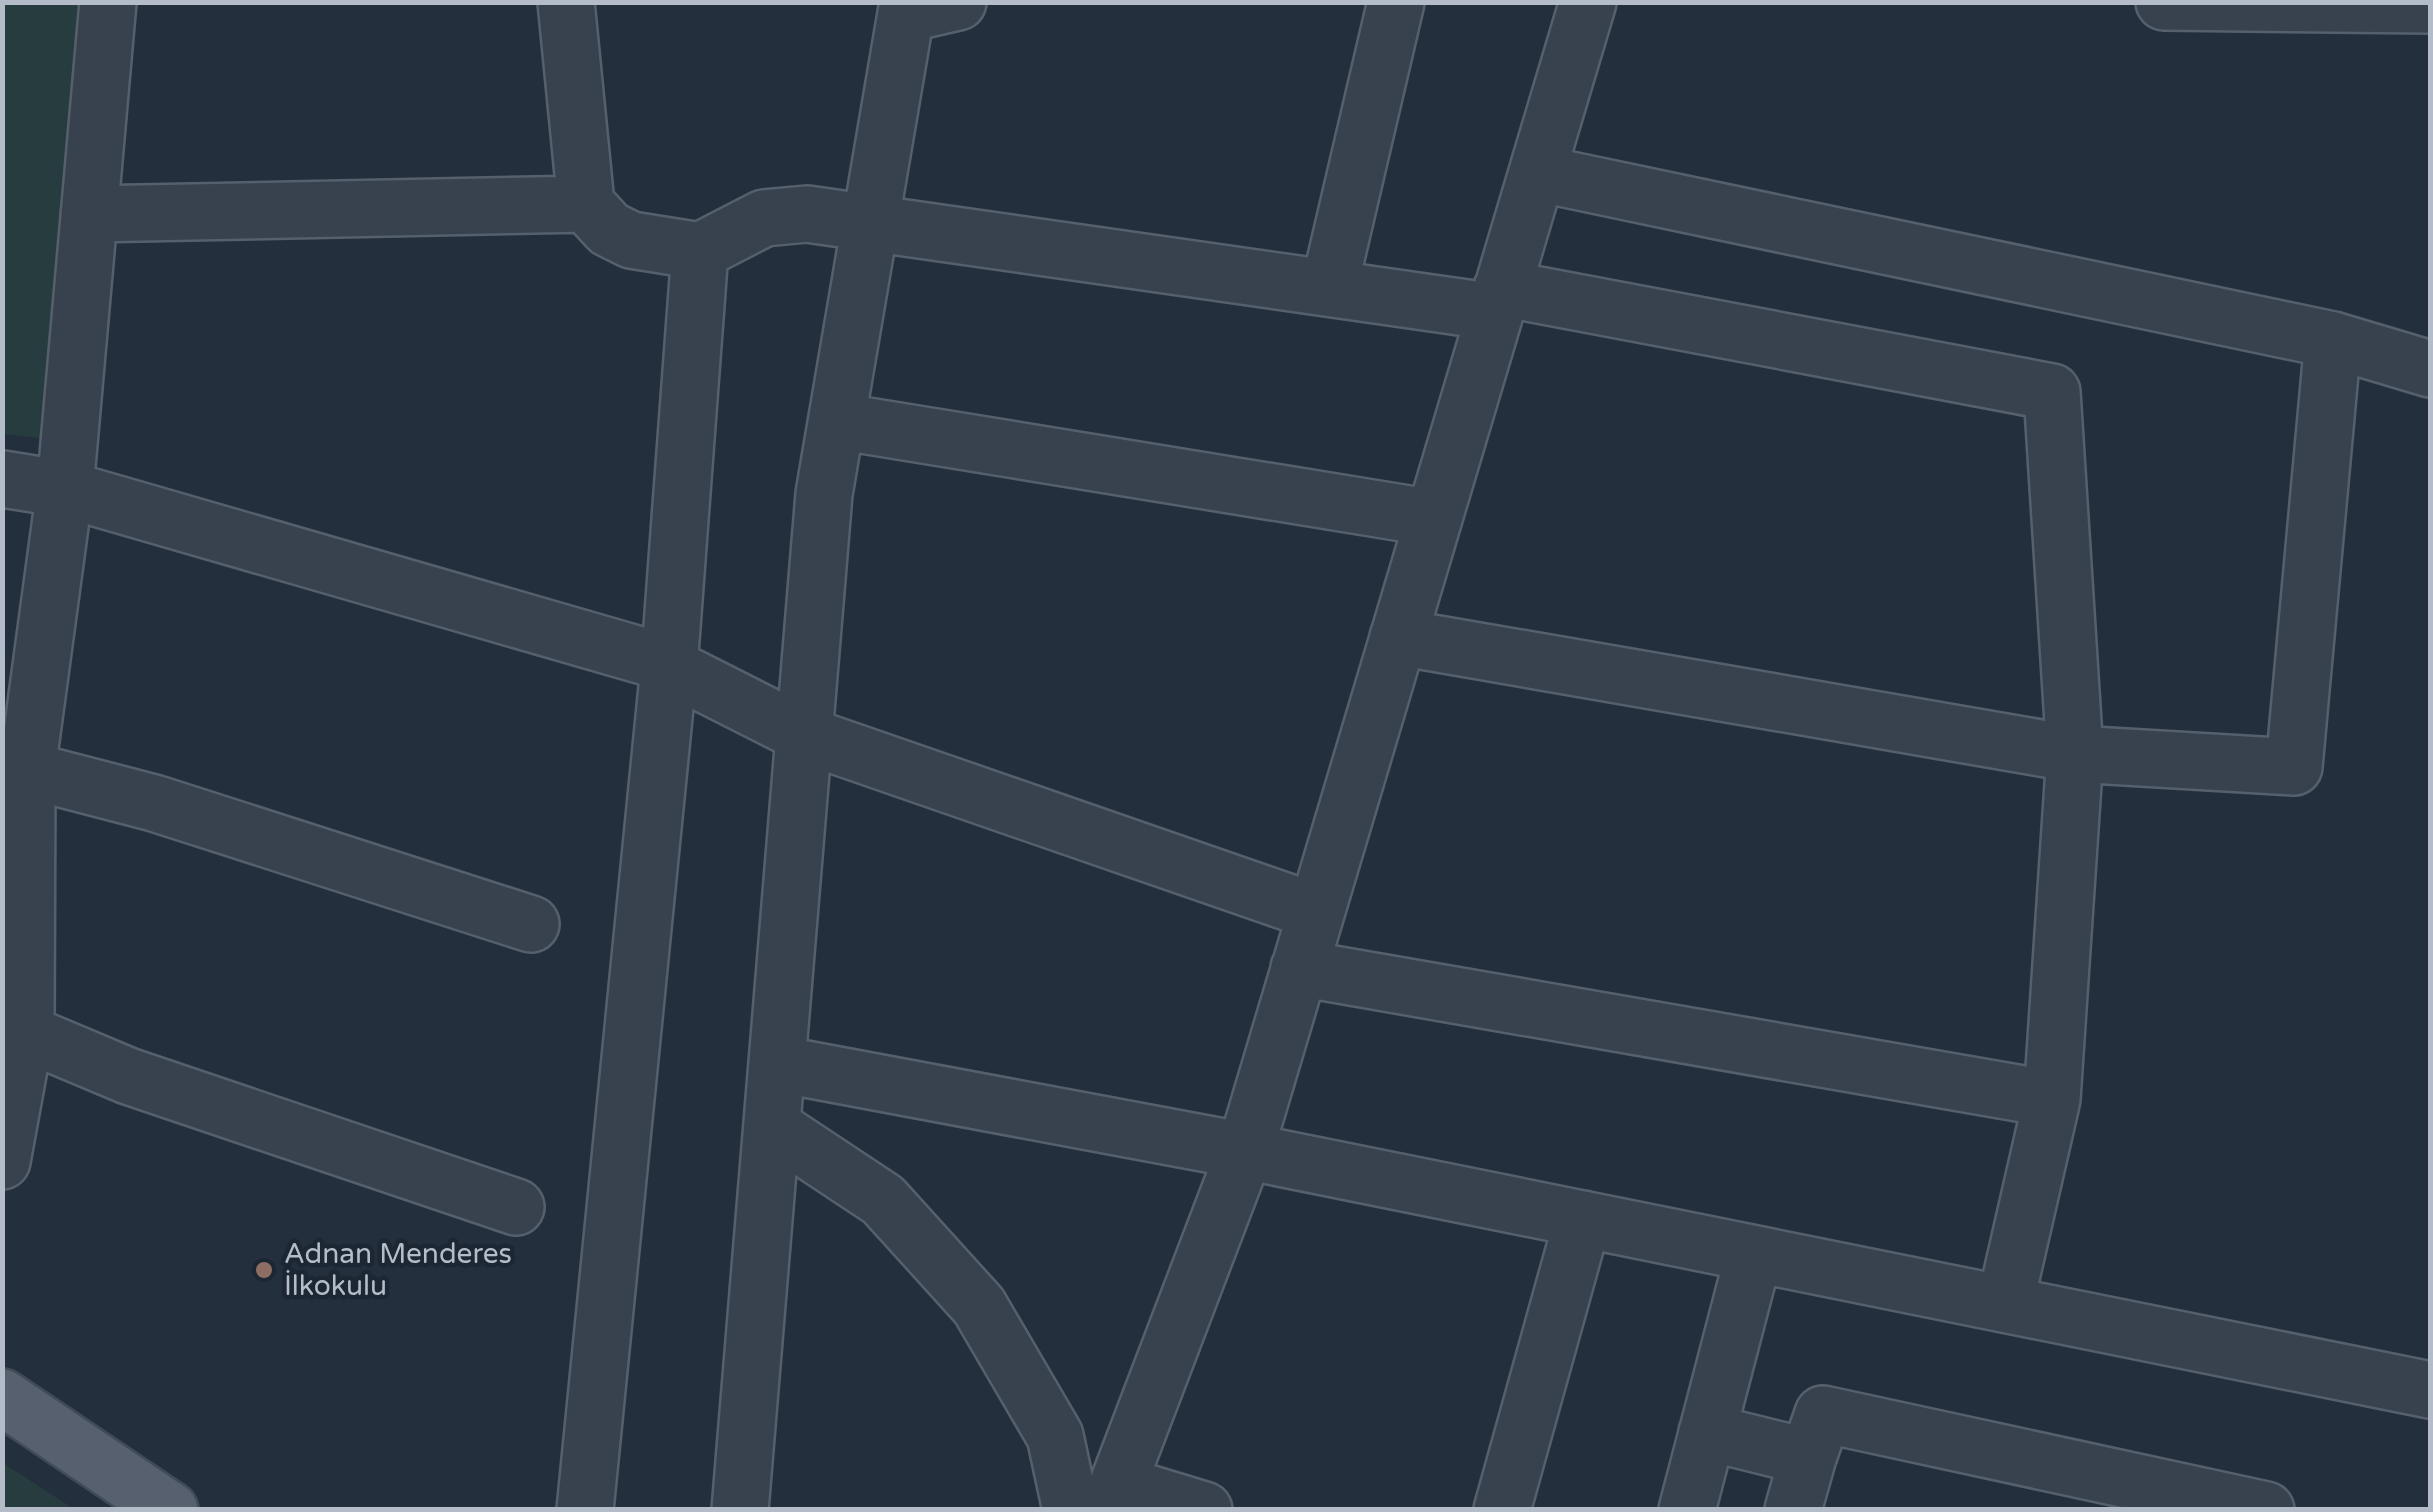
<svg xmlns="http://www.w3.org/2000/svg" width="2433" height="1512" viewBox="0 0 2433 1512" font-family="'Varela Round',sans-serif">
  <rect width="100%" height="100%" fill="#242f3e"/>
  <!-- green -->
  <path fill="#263c3f" d="M 3,3 L 95,3 L 55,440 L 3,434 Z
    M 2,1463 L 3,1463 L 74,1509 L 3,1509 Z"/>
  <g fill="none" stroke-linecap="round" stroke-linejoin="round">
    <!-- minor casing -->
    <g stroke="#565f6c" stroke-width="60">
      <path id="minor" d="M 566,2 L 586,204 L 609,229 L 631,240 L 700,251 L 764,218 L 807,214 L 1495,312
        M 2164,2 L 2430,5
        M 910,13 L 958,2
        M 1537,173 L 2333,340 L 2430,369
        M 89,214 L 586,204
        M 1329,288 L 1396,2
        M 1502,288 L 2052,392 L 2075,754 L 2294,767 L 2333,340
        M 837,421 L 1433,518
        M 2,479 L 65,489 L 657,660 L 805,735 L 1316,912
        M 27,770 L 154,803 L 531,924
        M 1299,968 L 2052,1099 L 2075,754 L 1398,637
        M 2,1023 L 128,1076 L 516,1207
        M 779,1064 L 1245,1151 L 2430,1390
        M 773,1127 L 883,1200 L 979,1306 L 1055,1436 L 1071,1510
        M 2,1161 L 26,1030 L 27,770 L 65,489 L 108,2
        M 2005,1304 L 2052,1099
        M 1707,1432 L 1808,1457 L 1793,1510
        M 1808,1457 L 1823,1414 L 2266,1510
        M 1118,1484 L 1204,1510
        M 585,1510 L 669,667 L 700,251
        M 740,1510 L 824,494 L 908,2
        M 1108,1510 L 1245,1151 L 1588,2
        M 1502,1510 L 1583,1219
        M 1687,1510 L 1754,1254"/>
    </g>
    <!-- major casing -->
    <g stroke="#414a57" stroke-width="60">
      <path id="major" d="M 2,1397 L 170,1510"/>
    </g>
    <!-- minor -->
    <use href="#minor" stroke="#38414e" stroke-width="55"/>
    <!-- major -->
    <use href="#major" stroke="#56606e" stroke-width="55"/>
  </g>
  <!-- markers -->
  <circle fill="#8d6e63" stroke="#1d2633" stroke-width="4" cx="264" cy="1270" r="10"/>
  <g text-anchor="middle" dominant-baseline="central" stroke-width="9" stroke-linejoin="round" paint-order="stroke">
    <!-- poi labels -->
    <g font-size="28" fill="#b4bcc9" stroke="#1d2633" text-anchor="start">
      <text x="284" y="1254">Adnan Menderes<tspan x="284" dy="32">İlkokulu</tspan></text>
    </g>
  </g>
  <!-- border -->
  <rect width="2433" height="1512" fill="none" stroke="#b4bcc9" stroke-width="10"/>
</svg>
